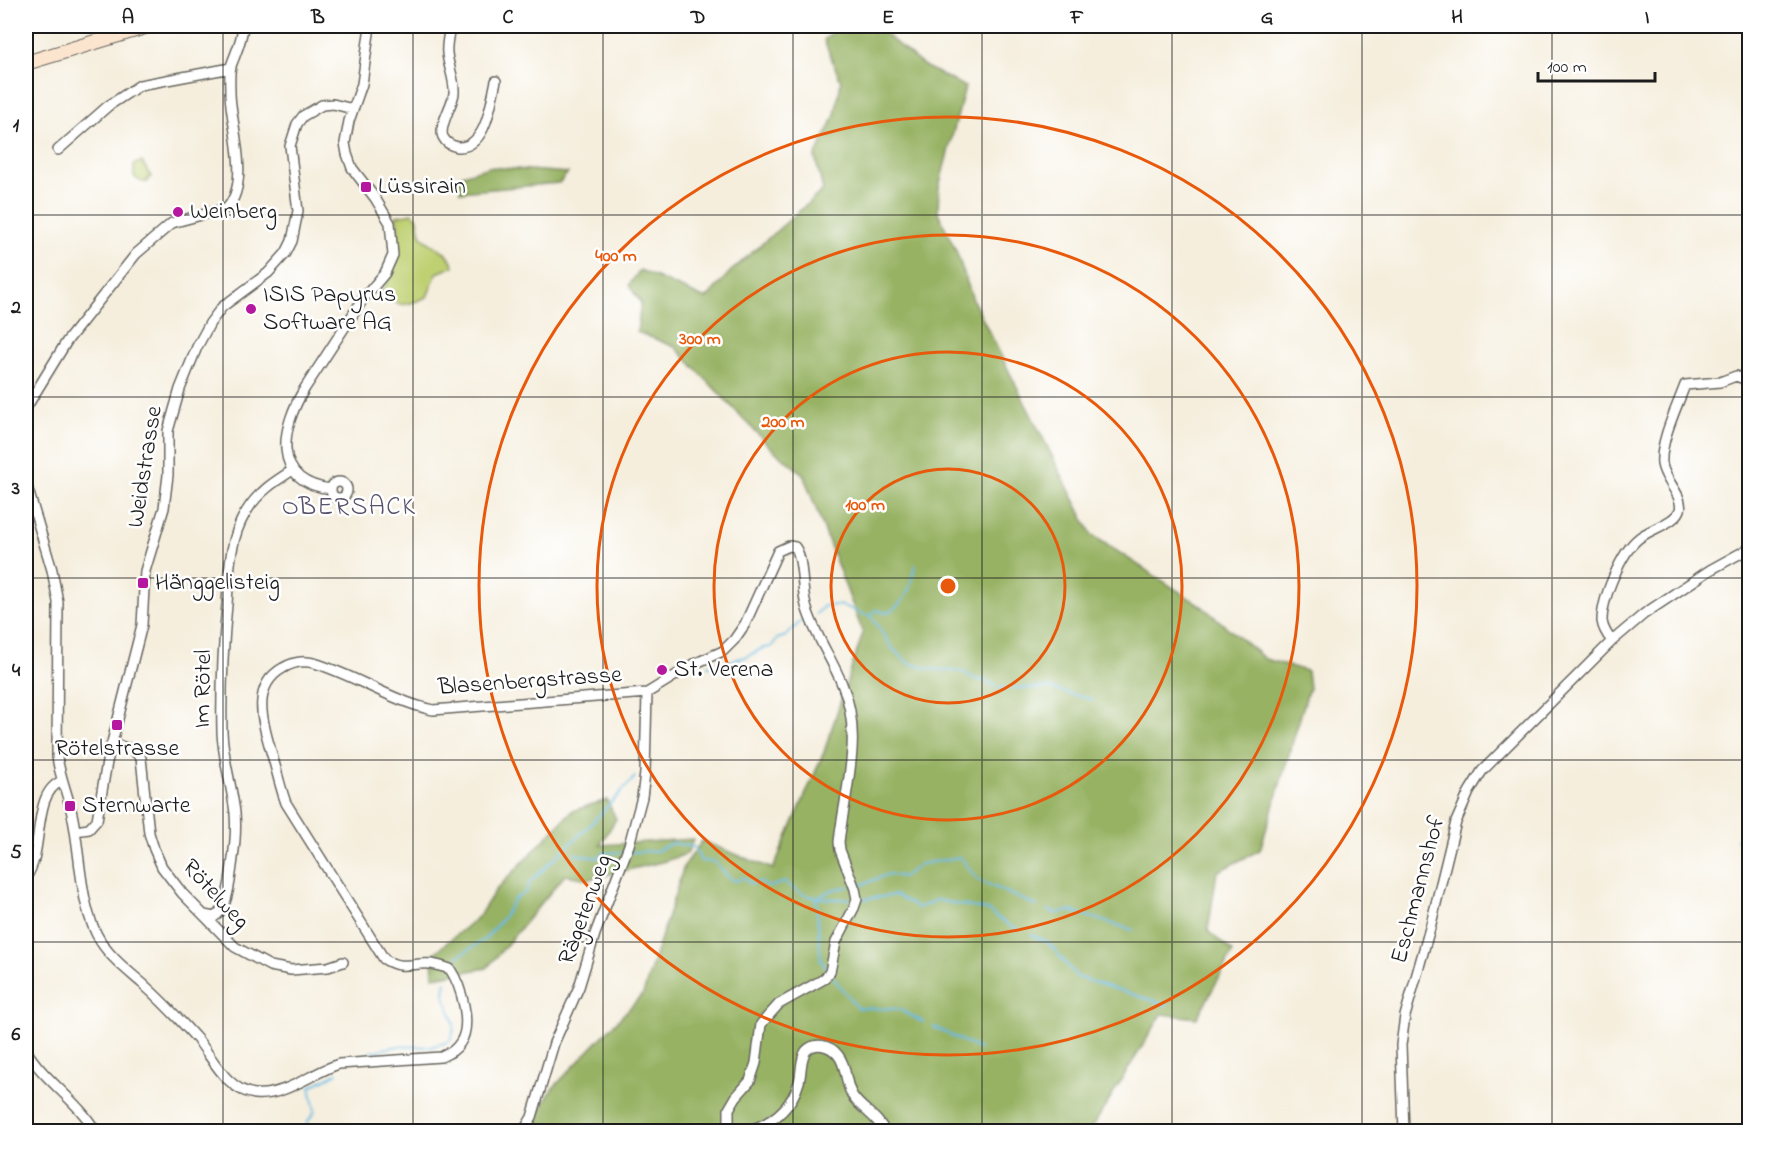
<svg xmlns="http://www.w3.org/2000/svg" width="1775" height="1157" viewBox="0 0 1775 1157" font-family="'Indie Flower',sans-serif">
  <rect width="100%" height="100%" fill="#fff"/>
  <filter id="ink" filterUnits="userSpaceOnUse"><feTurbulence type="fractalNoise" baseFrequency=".0167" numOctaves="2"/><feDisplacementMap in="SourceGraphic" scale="12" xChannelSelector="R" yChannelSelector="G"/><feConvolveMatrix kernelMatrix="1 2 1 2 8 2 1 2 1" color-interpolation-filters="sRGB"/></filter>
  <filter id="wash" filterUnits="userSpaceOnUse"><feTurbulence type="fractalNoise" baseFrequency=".008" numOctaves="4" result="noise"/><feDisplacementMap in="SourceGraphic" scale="24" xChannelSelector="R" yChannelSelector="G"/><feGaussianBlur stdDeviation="1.35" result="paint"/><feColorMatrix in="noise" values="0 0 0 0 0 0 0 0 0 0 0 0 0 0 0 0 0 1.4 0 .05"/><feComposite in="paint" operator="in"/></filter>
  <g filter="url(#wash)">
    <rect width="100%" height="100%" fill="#f5eedd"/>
    <!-- green -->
    <path fill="#bfd072" stroke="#6e7647" stroke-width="1.5" d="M 142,162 L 151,177 L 147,179 L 148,182 C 142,183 138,181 134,176 L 134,164 Z
      M 412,213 L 417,217 C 420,223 419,231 422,236 C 430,248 446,245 454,266 L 437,273 L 427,297 C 406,306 399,309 380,293 C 398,267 402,247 396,216 Z"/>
    <!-- forest -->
    <path fill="#97b264" stroke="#5a6740" stroke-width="1.5" d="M 839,26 L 875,26 L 924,66 L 965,87 L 939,187 L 938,212 L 957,253 L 973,300 L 1092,535 L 1203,607 L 1265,659 L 1307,671 L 1309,688 L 1260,850 L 1217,872 L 1208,931 L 1233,952 L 1197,1018 L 1162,1014 L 1090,1131 L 528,1132 L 552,1089 L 643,994 L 684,866 L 702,841 L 773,869 L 824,752 L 863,633 L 803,474 L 772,449 L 675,347 L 637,332 L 641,303 L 629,285 L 640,270 L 706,299 L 730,272 L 823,190 L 815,157 L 835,115 L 841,82 L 824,40 Z
      M 489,167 L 568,173 L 559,183 L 460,192 L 459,176 Z
      M 607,800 L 616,819 L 600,845 L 693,839 L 687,854 L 662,862 L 589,879 L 565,875 L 487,968 L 433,977 L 432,955 L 479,916 L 495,891 L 572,811 Z"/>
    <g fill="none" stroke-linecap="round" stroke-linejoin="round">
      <!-- stream -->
      <path stroke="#66bae2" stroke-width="2" d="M 816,614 L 824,606 C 851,602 849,613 871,616 L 893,649 L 908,663 L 930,669 L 963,672 L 977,680 L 984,680 L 1000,688 L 1049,688 L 1093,700
        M 871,616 L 875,610 L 887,613 C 909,600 910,588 915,565
        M 708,666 L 746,657 L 763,648 L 771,647 L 777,639 L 786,636 L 802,620
        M 1736,839 L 1750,833
        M 631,852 L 656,851 L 672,843 L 694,847 L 701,861 L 715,862 L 729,878 L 737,881 L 743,877 L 751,884 L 760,882 L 769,887 L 785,882 C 806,901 824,899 850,899
        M 575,854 L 597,858 L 604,853 L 622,852
        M 861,885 L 889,874 L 903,877 L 921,864 L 960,857 L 978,880 L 1037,906
        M 819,897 L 834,889 L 848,887
        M 816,899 L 821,961 L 826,967
        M 864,899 L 896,895 L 918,908 L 937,900 L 987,910 L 1010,926 L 1020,930
        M 1048,910 L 1055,913 L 1071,911 L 1133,930
        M 1031,935 L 1048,942 L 1077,977 L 1167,1005
        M 457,957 L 484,940 L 503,918 L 514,899 L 526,892 L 529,883 L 591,824 L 635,777
        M 833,977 L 857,1008 L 898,1009 L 923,1022
        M 934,1027 L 979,1049
        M 370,1052 L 398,1046 L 430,1047 L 449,1042 C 460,1024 449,1013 445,997 C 443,992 445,987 446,982
        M 306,1132 L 308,1121 L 315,1111 L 310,1087 L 337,1073
        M 836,1132 L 842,1129 L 857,1132"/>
    </g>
  </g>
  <g filter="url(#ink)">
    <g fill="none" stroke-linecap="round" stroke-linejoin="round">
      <!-- street casing -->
      <g stroke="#686660" stroke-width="12">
        <path id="street" d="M 450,26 C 449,34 446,44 447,53 C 448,66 455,79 454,93 C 453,105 438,126 443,137 C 446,143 452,146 458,147 C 487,148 491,101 496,81
          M 58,150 L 108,106 L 140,85 L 231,68
          M 26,408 L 67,341 L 136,254 L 172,223 L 227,208 C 251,182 231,126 230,94 C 230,85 229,74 231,66 C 236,52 242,41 243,26
          M331 490a8 8 0 1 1 16 0a8 8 0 1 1-16 0Z
          M 26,483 L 52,570 L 58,602 L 57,757 C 60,777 68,795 72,814 C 81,854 79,908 101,942 C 112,959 128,971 143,984 C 162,1001 180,1020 197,1039 C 213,1058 227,1091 255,1094 C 284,1097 313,1072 339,1064 L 441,1057 C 449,1053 455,1051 460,1043 C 473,1025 461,986 450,969 C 444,967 438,965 431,964 C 412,962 403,971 384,959 L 286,803 C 280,787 277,771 272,755 C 264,726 249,687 283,668 C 293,662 303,660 314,663 C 355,675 391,701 433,710 L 647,693 L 694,664 L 723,651 L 734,640 L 745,624 L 778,551 L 789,546 L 795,547 C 804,558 801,593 807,609 C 815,635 832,659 842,684 C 864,735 845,789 839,842 L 840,850 L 855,889 L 857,899 L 854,908 L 836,942 L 830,972 L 824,979 L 779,1004 L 761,1024 L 756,1063 L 750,1081 L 736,1097 L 729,1109 L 729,1123 L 732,1128 L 738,1132
          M 331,489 C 270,482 281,427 305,388 L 363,299 L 385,273 L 393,255 L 390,223 L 375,198 L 352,168 L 347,154 L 345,143 L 349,121 L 362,84 L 370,26
          M 1612,641 C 1607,635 1603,629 1602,621 C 1602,599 1621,552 1639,538 C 1650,529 1675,523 1680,510 C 1684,496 1664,480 1662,464 C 1660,441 1677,407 1685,385 L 1720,382 L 1736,376 L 1750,381
          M 112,744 L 132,749 L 141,758 L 149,833 L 154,849 L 162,867 L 182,893 L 235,947 L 270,966 L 291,970 L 328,967 L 343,962
          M 75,831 L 89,829 L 97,820 L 107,762 L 142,625 L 145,571 L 164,508 L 168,475 L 168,431 L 180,389 L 197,347 L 210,323 L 222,307 L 268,273 L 286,253 L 292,241 L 298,211 L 290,146 L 297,124 L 303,116 L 322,105 L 333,104 L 353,109
          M 26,877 C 45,852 31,793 62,781
          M 204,915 L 214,917 C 225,911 228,893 230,881 C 233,858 237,836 235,813 C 232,786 223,759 222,732 C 221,689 223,647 227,604 C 229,574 229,539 246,512 C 258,492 274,482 293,470
          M 26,1050 C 44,1081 78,1100 96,1132
          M 523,1132 L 532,1117 L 554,1043 L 579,987 L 595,934 L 629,845 L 642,797 L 645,773 L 647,693
          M 743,1132 C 770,1125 791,1110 799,1082 C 802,1072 800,1059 806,1051 C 815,1041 830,1045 838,1055 C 848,1067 844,1085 854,1098 C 863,1110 878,1117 885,1132
          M 1404,1132 L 1401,1045 L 1405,1016 L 1430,928 L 1456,822 L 1469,792 L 1482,771 L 1612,641 L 1644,614 L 1710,570 L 1750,548"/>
      </g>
      <!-- secondary casing -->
      <g stroke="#686660" stroke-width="16">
        <path id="secondary" d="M 26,63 L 148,26"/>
      </g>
      <!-- street -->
      <use href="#street" stroke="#fff" stroke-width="9"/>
      <!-- secondary -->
      <use href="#secondary" stroke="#fce5cf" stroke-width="14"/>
    </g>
  </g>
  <!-- grid -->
  <path fill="none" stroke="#1c1c1c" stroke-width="1.5" stroke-opacity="0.55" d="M 223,26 L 223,1132M 413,26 L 413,1132M 603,26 L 603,1132M 793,26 L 793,1132M 982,26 L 982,1132M 1172,26 L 1172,1132M 1362,26 L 1362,1132M 1552,26 L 1552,1132M 26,215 L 1750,215M 26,397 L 1750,397M 26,578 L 1750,578M 26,760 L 1750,760M 26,942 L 1750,942"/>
  <!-- distance rings -->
  <g fill="none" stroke="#e8590c" stroke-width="3">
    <circle cx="948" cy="586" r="117"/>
    <circle cx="948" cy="586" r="234"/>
    <circle cx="948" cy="586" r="351"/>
    <circle cx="948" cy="586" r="469"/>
  </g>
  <!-- markers -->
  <g fill="#b5179e" stroke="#fff" stroke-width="2">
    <rect x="360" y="181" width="12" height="12" rx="3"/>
    <circle cx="178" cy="212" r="6"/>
    <circle cx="251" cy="309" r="6"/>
    <rect x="137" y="577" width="12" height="12" rx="3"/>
    <circle cx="662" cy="670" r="6"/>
    <rect x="111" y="719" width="12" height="12" rx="3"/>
    <rect x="64" y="800" width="12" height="12" rx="3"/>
  </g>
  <g text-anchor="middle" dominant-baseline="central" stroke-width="5" stroke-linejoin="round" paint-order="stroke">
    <!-- poi labels -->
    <g font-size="24" fill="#1c1c1c" stroke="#fff" text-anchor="start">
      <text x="378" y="187">Lüssirain</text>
      <text x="190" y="212">Weinberg</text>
      <text x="263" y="295">ISIS Papyrus<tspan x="263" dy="28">Software AG</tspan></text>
      <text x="155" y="583">Hänggelisteig</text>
      <text x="674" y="670">St. Verena</text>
      <text x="117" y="749" text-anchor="middle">Rötelstrasse</text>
      <text x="82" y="806">Sternwarte</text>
    </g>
    <!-- street labels -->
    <g font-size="24" fill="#1c1c1c" stroke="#fff">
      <text transform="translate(146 467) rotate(-81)">Weidstrasse</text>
      <text transform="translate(530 682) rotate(-4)">Blasenbergstrasse</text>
      <text transform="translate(204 689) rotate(-89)">Im Rötel</text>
      <text transform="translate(1419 890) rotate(-75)">Eschmannshof</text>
      <text transform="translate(215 895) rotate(47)">Rötelweg</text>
      <text transform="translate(586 910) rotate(-70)">Rägetenweg</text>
    </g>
    <!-- neighbourhood labels -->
    <g font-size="26" letter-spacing="1.5" fill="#58526a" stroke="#fff">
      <text x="349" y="508">OBERSACK</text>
    </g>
  </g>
  <circle cx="948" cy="586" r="9" fill="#e8590c" stroke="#fff" stroke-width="3"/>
  <g font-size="18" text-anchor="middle" font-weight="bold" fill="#e8590c" stroke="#fff" stroke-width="5" stroke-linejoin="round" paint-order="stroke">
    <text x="616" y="261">400 m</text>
    <text x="700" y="344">300 m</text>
    <text x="783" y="427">200 m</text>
    <text x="865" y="510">100 m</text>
  </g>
  <!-- margin -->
  <rect width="1775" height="1157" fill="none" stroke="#fff" stroke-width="66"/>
  <!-- scale -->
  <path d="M1538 72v9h117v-9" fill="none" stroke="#1c1c1c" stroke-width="3"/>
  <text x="1547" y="72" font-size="18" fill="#1c1c1c" stroke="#ffffff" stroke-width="4.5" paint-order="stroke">100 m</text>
  <rect x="33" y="33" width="1709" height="1091" fill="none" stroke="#1c1c1c" stroke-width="2"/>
  <g font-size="20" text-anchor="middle" font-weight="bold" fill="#1c1c1c">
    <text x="128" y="23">A</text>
    <text x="318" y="23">B</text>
    <text x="508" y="23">C</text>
    <text x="698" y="23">D</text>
    <text x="888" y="23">E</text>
    <text x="1077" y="23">F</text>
    <text x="1267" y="23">G</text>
    <text x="1457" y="23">H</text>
    <text x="1647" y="23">I</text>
    <text x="16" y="131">1</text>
    <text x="16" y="313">2</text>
    <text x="16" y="494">3</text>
    <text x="16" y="676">4</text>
    <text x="16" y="858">5</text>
    <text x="16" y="1040">6</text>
  </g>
</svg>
